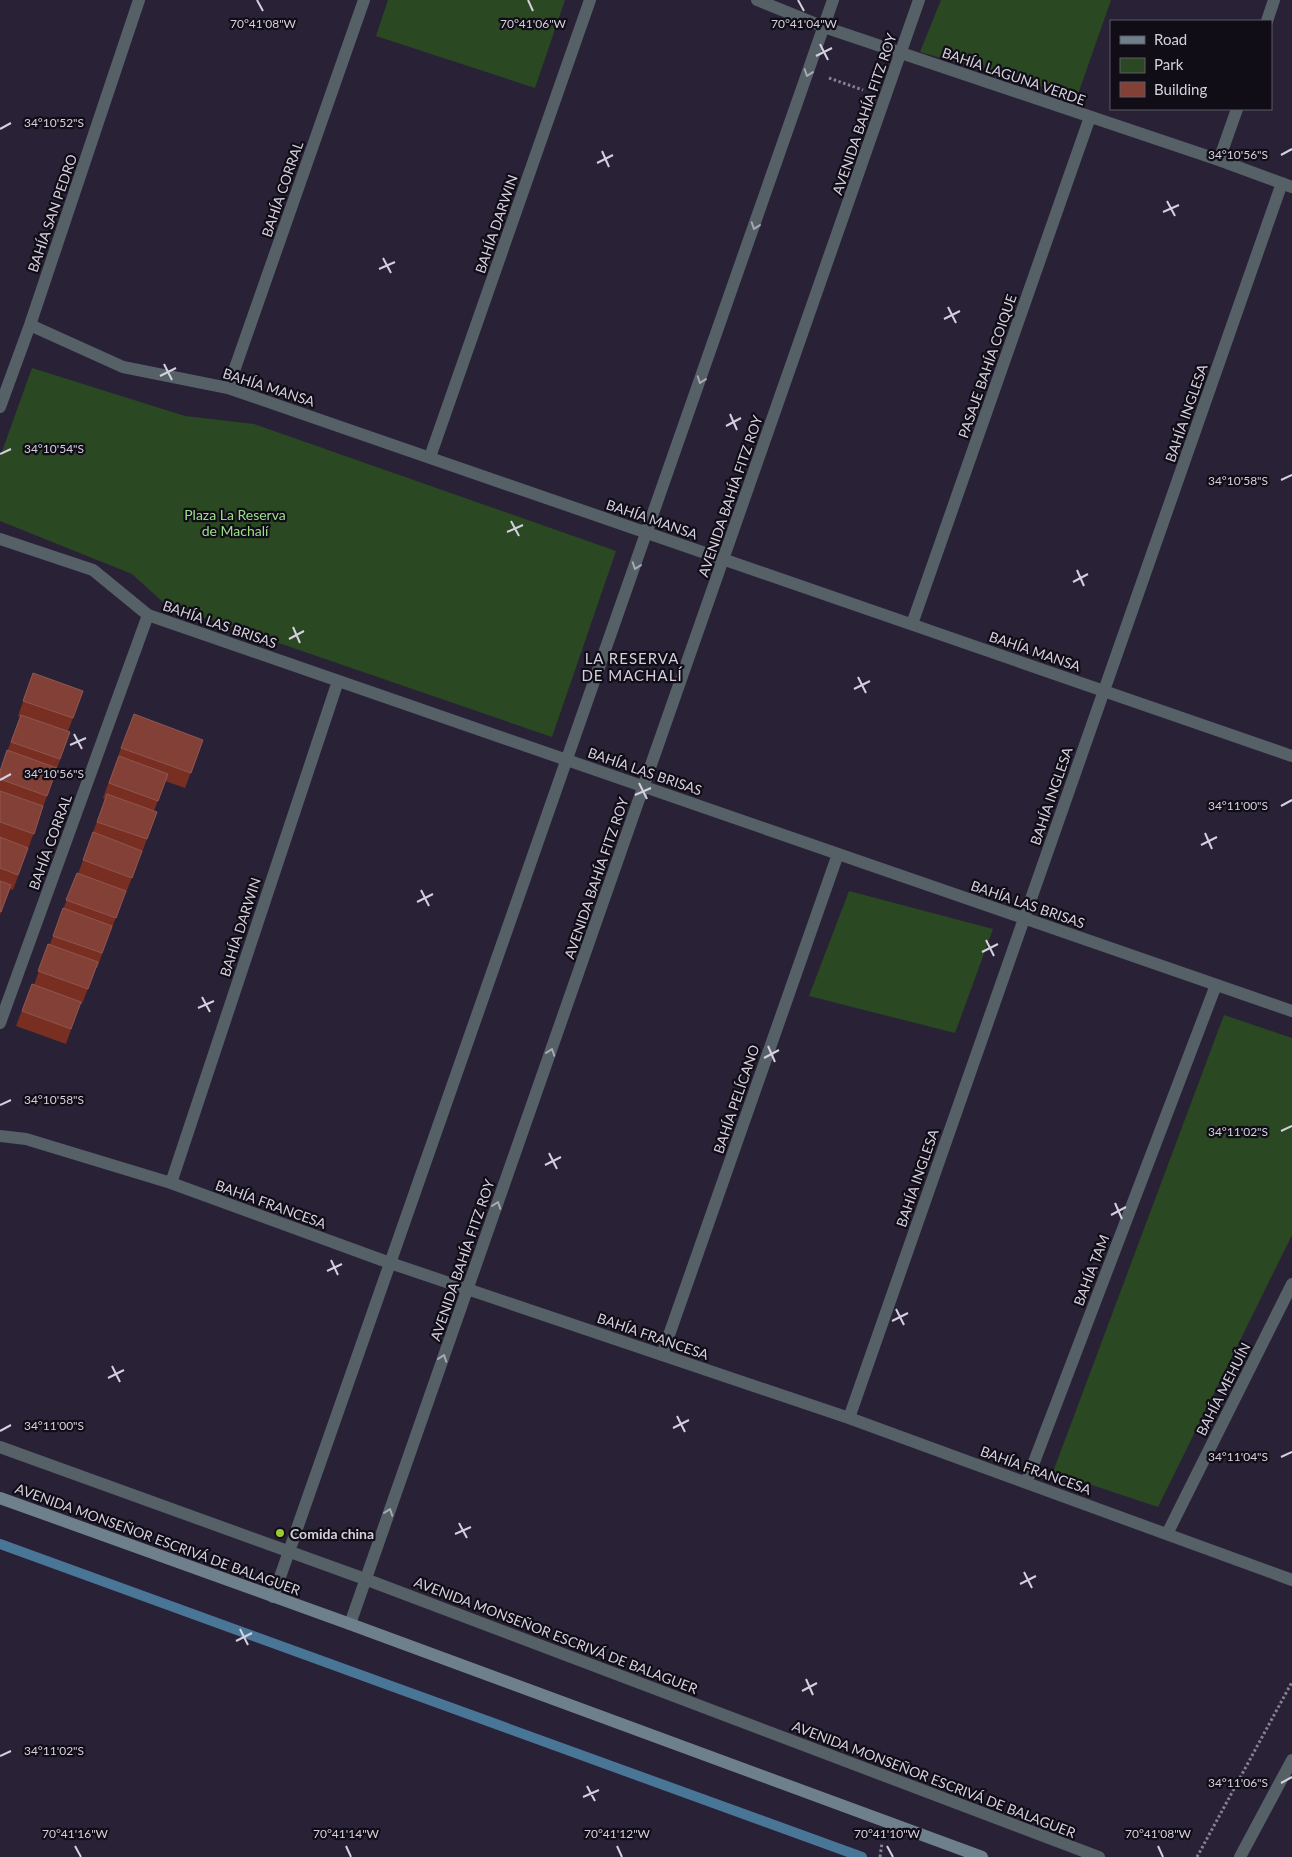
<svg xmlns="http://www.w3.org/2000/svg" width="1292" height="1857" viewBox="0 0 1292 1857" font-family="Lato,sans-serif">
  <rect width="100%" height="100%" fill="#292237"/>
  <!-- green -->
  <path fill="#2a4821" d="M 388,0 L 565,0 L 535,88 L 376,36 Z
    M 941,0 L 1111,0 L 1077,97 L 920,52 Z
    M 32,368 L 185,416 L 254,424 L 616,551 L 552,737 L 165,604 L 132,574 L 0,521 L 0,457 Z
    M 849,891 L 993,929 L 955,1033 L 809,996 Z
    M 1224,1015 L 1292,1038 L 1292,1235 L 1158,1507 L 1053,1472 Z"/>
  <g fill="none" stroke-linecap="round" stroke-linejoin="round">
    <!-- stream -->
    <path stroke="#497697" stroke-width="10" d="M 0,1544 L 862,1857"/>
    <!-- path -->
    <path stroke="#878192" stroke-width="3" stroke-dasharray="2.5 2.5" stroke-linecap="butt" d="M 829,78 L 863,90
      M 880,1857 L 882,1843
      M 1197,1857 L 1292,1682"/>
    <!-- minor -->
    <path stroke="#556067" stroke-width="12" d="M 757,0 L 824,27 L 1219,160 L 1292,187
      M 1267,21 L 1274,0
      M 1219,160 L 1237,109
      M 30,325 L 123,367 L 228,388 L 1292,756
      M 228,388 L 364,0
      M 0,407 L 30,325 L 139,0
      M 430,457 L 590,0
      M 0,539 L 93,570 L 148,615 L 1292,1011
      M 912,624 L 1090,117
      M 0,1023 L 148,615
      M 0,1136 L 26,1139 L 171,1183 L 390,1263 L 849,1418 L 1292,1580
      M 171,1183 L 338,681
      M 662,1355 L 838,854
      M 849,1418 L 1282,183
      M 0,1447 L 365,1579 L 1099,1857
      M 1026,1483 L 1216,985
      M 1167,1534 L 1292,1284
      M 273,1597 L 833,0
      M 350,1624 L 919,0
      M 1240,1857 L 1292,1760"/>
    <!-- secondary -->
    <path stroke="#6e808b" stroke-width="12" d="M 0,1498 L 350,1624 L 982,1857"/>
  </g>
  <!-- wall -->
  <path fill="#792e22" d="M 33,673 L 83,691 L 68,731 L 70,732 L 28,849 L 13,890 L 10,889 L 0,915 L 0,771 L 20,717 L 18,716 Z
    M 203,740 L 185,788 L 165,781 L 154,811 L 157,812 L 141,855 L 141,854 L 126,893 L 125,893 L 97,968 L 96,968 L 82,1004 L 80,1004 L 66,1044 L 16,1026 L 32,984 L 34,985 L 48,944 L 50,944 L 77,873 L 78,874 L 105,799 L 103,798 L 121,748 Z"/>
  <!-- building -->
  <path fill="#834036" stroke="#8f5651" d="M 33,673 L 83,691 L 73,718 L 23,701 Z
    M 134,714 L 203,740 L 191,773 L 121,748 Z
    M 21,715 L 70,732 L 60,759 L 11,742 Z
    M 7,750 L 57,768 L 47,796 L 0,779 L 0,771 Z
    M 119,756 L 168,774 L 158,801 L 109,783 Z
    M 0,791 L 43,806 L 34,834 L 0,822 Z
    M 107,794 L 157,812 L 147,839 L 97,822 Z
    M 93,832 L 142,851 L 132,878 L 83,860 Z
    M 0,837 L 28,848 L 18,875 L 0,868 Z
    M 77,873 L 126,891 L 116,918 L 66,900 Z
    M 0,881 L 11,885 L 1,912 L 0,911 Z
    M 63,908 L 112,926 L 102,953 L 53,936 Z
    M 48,944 L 98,962 L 88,989 L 38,971 Z
    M 32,984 L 81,1002 L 71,1029 L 22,1011 Z"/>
  <!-- one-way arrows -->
  <defs><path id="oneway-chevron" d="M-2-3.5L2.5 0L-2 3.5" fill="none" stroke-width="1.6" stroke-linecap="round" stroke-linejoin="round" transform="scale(1.25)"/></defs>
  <g stroke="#a8a9b4">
    <use href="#oneway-chevron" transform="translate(808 73) rotate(109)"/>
    <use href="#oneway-chevron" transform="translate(755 226) rotate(109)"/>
    <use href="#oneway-chevron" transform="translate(701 380) rotate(109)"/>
    <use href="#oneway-chevron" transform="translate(636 566) rotate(109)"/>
    <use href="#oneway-chevron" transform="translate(551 1052) rotate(-71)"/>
    <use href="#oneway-chevron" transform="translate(497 1205) rotate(-71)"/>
    <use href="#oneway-chevron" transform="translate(443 1358) rotate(-71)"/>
    <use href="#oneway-chevron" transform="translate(389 1512) rotate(-71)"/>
  </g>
  <!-- ticks -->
  <path fill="none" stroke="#d4d0de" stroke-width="2" d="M 257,0 L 263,11M 528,0 L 533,11M 798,0 L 804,11M 820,44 L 828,60M 816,56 L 832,48M 0,129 L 11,123M 602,151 L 609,167M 1281,155 L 1292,149M 597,163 L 613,155M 1167,201 L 1175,216M 1163,212 L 1179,205M 383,258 L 391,273M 379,269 L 395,262M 948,307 L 956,323M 944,319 L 960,311M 164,364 L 172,380M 160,376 L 176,368M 730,414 L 737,430M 726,426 L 741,418M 0,454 L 11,449M 1281,480 L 1292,475M 511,521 L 519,536M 507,532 L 523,525M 1077,570 L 1084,586M 1073,582 L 1088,574M 293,627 L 300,643M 289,639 L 304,631M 858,677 L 866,693M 854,689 L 870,681M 74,734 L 82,749M 70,745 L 86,738M 0,780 L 11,774M 639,783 L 647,799M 635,795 L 651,788M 1281,806 L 1292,800M 1205,833 L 1212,849M 1201,845 L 1217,837M 421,890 L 429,906M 417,902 L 433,894M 986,940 L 994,956M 982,952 L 998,944M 202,997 L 210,1012M 198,1008 L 214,1001M 768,1046 L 775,1062M 764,1058 L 779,1050M 0,1105 L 11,1100M 1281,1131 L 1292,1126M 549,1153 L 557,1169M 545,1165 L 561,1157M 1115,1203 L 1122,1219M 1111,1215 L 1126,1207M 331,1260 L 338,1275M 327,1271 L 342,1264M 896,1309 L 904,1325M 892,1321 L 908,1313M 112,1366 L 120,1382M 108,1378 L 124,1370M 677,1416 L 685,1432M 673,1428 L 689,1420M 0,1431 L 11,1425M 1281,1457 L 1292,1452M 459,1523 L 467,1538M 455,1534 L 471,1527M 1024,1572 L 1032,1588M 1020,1584 L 1036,1576M 240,1629 L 248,1645M 236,1641 L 252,1633M 806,1679 L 813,1695M 802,1691 L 817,1683M 0,1756 L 11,1751M 1281,1783 L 1292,1777M 587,1786 L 595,1801M 583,1797 L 599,1790M 75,1846 L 81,1857M 346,1846 L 351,1857M 617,1846 L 622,1857M 887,1846 L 893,1857M 1158,1846 L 1163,1857"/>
  <!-- markers -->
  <circle fill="#9cca31" stroke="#110d17" stroke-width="2" cx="280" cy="1533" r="5"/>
  <g text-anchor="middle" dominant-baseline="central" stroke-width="4.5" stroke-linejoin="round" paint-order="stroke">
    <!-- street labels -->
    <g font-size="14" fill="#d4d0de" stroke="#110d17">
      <text transform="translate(1014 76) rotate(19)">BAHÍA LAGUNA VERDE</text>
      <text transform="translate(864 114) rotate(-71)">AVENIDA BAHÍA FITZ ROY</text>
      <text transform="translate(282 189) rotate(-71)">BAHÍA CORRAL</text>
      <text transform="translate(52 213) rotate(-71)">BAHÍA SAN PEDRO</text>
      <text transform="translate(496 224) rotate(-71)">BAHÍA DARWIN</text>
      <text transform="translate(987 366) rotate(-71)">PASAJE BAHÍA COIQUE</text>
      <text transform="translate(269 387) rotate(18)">BAHÍA MANSA</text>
      <text transform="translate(1186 413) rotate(-71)">BAHÍA INGLESA</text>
      <text transform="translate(730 496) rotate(-71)">AVENIDA BAHÍA FITZ ROY</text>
      <text transform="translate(652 519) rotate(19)">BAHÍA MANSA</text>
      <text transform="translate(220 624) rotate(19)">BAHÍA LAS BRISAS</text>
      <text transform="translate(1035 651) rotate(19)">BAHÍA MANSA</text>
      <text transform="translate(645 771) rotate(19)">BAHÍA LAS BRISAS</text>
      <text transform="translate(1051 796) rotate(-71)">BAHÍA INGLESA</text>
      <text transform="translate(50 842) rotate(-70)">BAHÍA CORRAL</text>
      <text transform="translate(596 878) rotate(-71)">AVENIDA BAHÍA FITZ ROY</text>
      <text transform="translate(1028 904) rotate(19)">BAHÍA LAS BRISAS</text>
      <text transform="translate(240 927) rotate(-72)">BAHÍA DARWIN</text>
      <text transform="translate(736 1099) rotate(-71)">BAHÍA PELÍCANO</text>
      <text transform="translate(917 1178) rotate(-71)">BAHÍA INGLESA</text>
      <text transform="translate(271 1204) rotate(20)">BAHÍA FRANCESA</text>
      <text transform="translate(462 1260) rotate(-71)">AVENIDA BAHÍA FITZ ROY</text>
      <text transform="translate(1091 1270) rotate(-69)">BAHÍA TAM</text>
      <text transform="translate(653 1336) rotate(19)">BAHÍA FRANCESA</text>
      <text transform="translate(1223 1389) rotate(-63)">BAHÍA MEHUÍN</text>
      <text transform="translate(1036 1470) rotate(20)">BAHÍA FRANCESA</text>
      <text transform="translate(158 1539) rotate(20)">AVENIDA MONSEÑOR ESCRIVÁ DE BALAGUER</text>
      <text transform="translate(556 1635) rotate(21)">AVENIDA MONSEÑOR ESCRIVÁ DE BALAGUER</text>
      <text transform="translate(934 1779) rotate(21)">AVENIDA MONSEÑOR ESCRIVÁ DE BALAGUER</text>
    </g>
    <!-- park labels -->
    <g font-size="14" fill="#99e284" stroke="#110d17">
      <text x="235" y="514">Plaza La Reserva<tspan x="235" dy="16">de Machalí</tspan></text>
    </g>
    <!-- poi labels -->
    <g font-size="14" font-weight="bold" fill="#d4d0de" stroke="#110d17" text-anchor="start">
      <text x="290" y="1533">Comida china</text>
    </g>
    <!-- neighbourhood labels -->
    <g font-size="15" letter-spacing="1" fill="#d4d0de" stroke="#110d17">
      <text x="632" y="658">LA RESERVA<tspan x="632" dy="17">DE MACHALÍ</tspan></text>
    </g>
  </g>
  <g font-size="12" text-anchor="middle" fill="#d4d0de" stroke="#110d17" stroke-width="4.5" stroke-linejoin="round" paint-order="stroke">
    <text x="263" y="28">70°41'08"W</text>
    <text x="533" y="28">70°41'06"W</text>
    <text x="804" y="28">70°41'04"W</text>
    <text x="54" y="127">34°10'52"S</text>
    <text x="1238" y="159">34°10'56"S</text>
    <text x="54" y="453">34°10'54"S</text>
    <text x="1238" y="485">34°10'58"S</text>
    <text x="54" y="778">34°10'56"S</text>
    <text x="1238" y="810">34°11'00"S</text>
    <text x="54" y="1104">34°10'58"S</text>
    <text x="1238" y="1136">34°11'02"S</text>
    <text x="54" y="1430">34°11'00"S</text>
    <text x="1238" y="1461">34°11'04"S</text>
    <text x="54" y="1755">34°11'02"S</text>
    <text x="1238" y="1787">34°11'06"S</text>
    <text x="75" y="1838">70°41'16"W</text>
    <text x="346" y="1838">70°41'14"W</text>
    <text x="617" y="1838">70°41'12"W</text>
    <text x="887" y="1838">70°41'10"W</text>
    <text x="1158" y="1838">70°41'08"W</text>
  </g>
  <!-- legend -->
  <rect x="1110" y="20" width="162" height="90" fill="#110d17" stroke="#5f5b67"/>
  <rect x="1120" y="36" width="25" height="8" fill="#6e808b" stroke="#5f5b67"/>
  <text x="1154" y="45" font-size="15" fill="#d4d0de">Road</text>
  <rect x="1120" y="58" width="25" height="15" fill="#2a4821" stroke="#5f5b67"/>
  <text x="1154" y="70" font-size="15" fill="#d4d0de">Park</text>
  <rect x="1120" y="82" width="25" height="15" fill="#834036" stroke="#5f5b67"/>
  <text x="1154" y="95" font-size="15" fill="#d4d0de">Building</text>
</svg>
